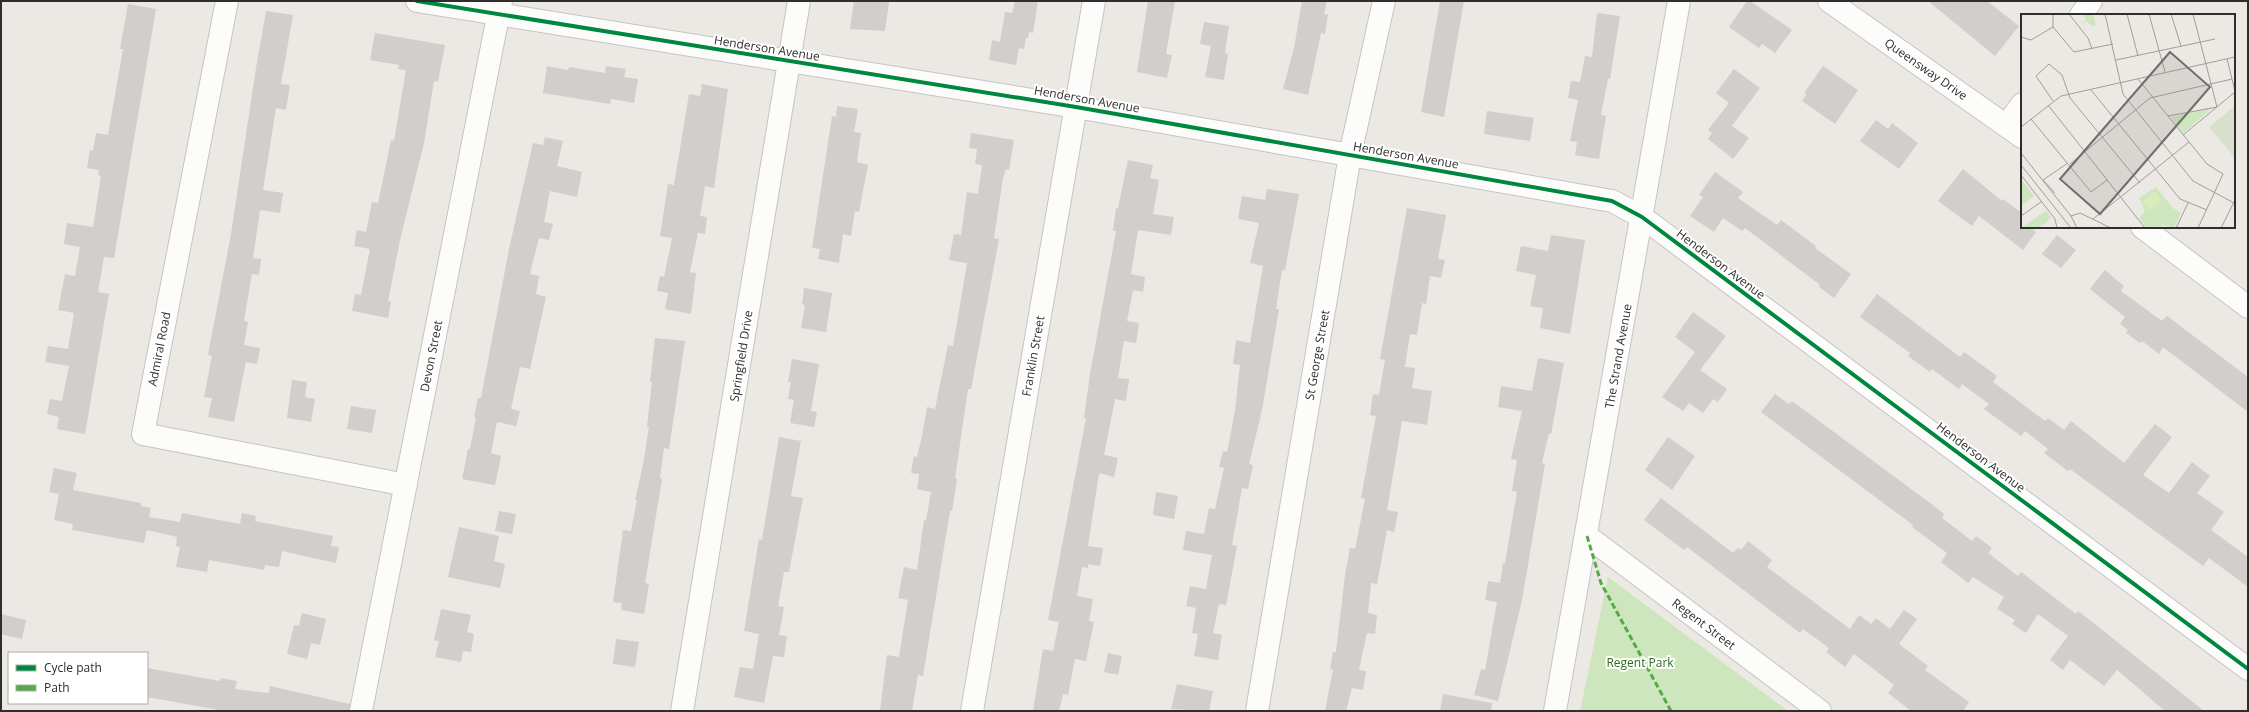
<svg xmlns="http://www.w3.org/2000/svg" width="2249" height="712" viewBox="0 0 2249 712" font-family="'Open Sans',sans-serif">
  <rect width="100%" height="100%" fill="#ece8e4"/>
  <!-- green -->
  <path fill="#cee6be" d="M 1608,577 L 1788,711 L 1580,711 Z"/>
  <!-- building -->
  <path fill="#d1cecb" d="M 854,1 L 889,2 L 885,31 L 850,29 Z
    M 1015,1 L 1038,1 L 1033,33 L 1029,32 L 1028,38 L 1026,38 L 1024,49 L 1019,48 L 1016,65 L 989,60 L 992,40 L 1000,42 L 1005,12 L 1012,13 Z
    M 1148,1 L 1175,1 L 1166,54 L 1172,55 L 1167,78 L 1137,72 Z
    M 1302,1 L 1327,1 L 1324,14 L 1328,15 L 1325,34 L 1321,33 L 1308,95 L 1283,89 L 1294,48 Z
    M 1440,1 L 1464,1 L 1444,117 L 1421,112 Z
    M 1747,1 L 1750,1 L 1792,30 L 1775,53 L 1762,44 L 1759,48 L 1729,27 Z
    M 1928,1 L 1987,1 L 2019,26 L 1995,56 Z
    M 128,4 L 156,9 L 114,258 L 104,257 L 98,292 L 109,294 L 85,434 L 57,429 L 59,417 L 47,414 L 50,399 L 62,401 L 69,366 L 45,362 L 48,346 L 68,349 L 74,313 L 58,310 L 65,274 L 75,276 L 80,247 L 64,244 L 67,223 L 93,227 L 101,176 L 98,175 L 99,170 L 87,168 L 90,150 L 93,151 L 96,133 L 108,135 L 123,49 L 120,49 Z
    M 266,11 L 293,15 L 281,84 L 290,85 L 286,110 L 276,108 L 263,190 L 283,193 L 280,213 L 260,210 L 253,258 L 261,259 L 259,275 L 252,274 L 244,321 L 248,322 L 244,345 L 260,348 L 257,364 L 246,362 L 234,422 L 208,417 L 212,398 L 204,397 L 212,356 L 208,355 L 231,234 L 256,68 Z
    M 1597,13 L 1620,16 L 1610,79 L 1608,79 L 1601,115 L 1606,116 L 1599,159 L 1575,155 L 1577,142 L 1570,141 L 1578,100 L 1568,98 L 1571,81 L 1580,82 L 1585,56 L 1592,57 Z
    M 1204,22 L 1229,26 L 1225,53 L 1228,54 L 1224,80 L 1205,77 L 1211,46 L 1200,44 Z
    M 375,33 L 445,45 L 438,82 L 434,81 L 424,143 L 400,240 L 388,301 L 391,302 L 388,318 L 352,311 L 355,294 L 361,295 L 370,249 L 354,246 L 357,230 L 366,232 L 372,202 L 378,203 L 391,140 L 394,141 L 406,70 L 398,69 L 399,65 L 370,60 Z
    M 547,66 L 568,70 L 569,67 L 605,73 L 606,66 L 626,69 L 624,77 L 638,79 L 634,103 L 611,99 L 610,104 L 543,93 Z
    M 1823,66 L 1858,90 L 1835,124 L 1802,101 L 1807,94 L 1804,93 Z
    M 1734,69 L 1760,88 L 1732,126 L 1749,138 L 1733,159 L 1708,139 L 1712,133 L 1708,130 L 1729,103 L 1716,93 Z
    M 702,84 L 728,89 L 714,188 L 705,186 L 700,216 L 707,217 L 705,234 L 698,233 L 690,272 L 696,273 L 691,314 L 665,309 L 668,293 L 657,291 L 660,276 L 664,277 L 672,238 L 660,236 L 668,184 L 674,185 L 689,94 L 700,96 Z
    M 837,106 L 858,109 L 854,132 L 861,133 L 857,162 L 868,165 L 859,212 L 855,211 L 851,236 L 843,234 L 839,263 L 818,259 L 820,249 L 812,248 L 832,116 L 836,117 Z
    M 1487,111 L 1534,118 L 1530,141 L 1484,134 Z
    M 1876,120 L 1888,129 L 1892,123 L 1918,143 L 1899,169 L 1860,141 Z
    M 971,133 L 1014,140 L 1009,170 L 1006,169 L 1003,178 L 994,238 L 999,239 L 971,389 L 968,389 L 955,478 L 957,479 L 952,511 L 950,511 L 923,676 L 918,675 L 912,711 L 880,711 L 887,655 L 899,657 L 908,600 L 898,598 L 904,567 L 917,570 L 924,520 L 926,520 L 931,492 L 917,489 L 919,474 L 911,473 L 914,456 L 917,457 L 922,436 L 927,407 L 935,409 L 948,345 L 953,346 L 967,263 L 949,260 L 954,234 L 961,235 L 967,192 L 978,194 L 982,165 L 975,164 L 977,149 L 969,148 Z
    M 545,137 L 563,141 L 557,166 L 582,172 L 577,197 L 550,191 L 544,222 L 553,224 L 549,240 L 539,238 L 530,274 L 539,276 L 536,294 L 546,297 L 530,369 L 520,367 L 511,409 L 520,411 L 516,426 L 497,422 L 491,453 L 501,456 L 495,485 L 462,479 L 468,449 L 470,449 L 476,417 L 474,417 L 478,398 L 481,398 L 509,249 L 533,143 L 543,145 Z
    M 1128,160 L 1153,165 L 1150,178 L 1159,180 L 1153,214 L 1174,217 L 1171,235 L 1138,230 L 1131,274 L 1145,277 L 1143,292 L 1133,290 L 1127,321 L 1139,323 L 1136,343 L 1124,341 L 1118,378 L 1129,379 L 1126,401 L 1115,399 L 1104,455 L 1118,458 L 1114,477 L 1099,473 L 1088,546 L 1103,548 L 1100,566 L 1088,564 L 1088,568 L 1082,567 L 1077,596 L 1093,599 L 1089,621 L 1094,622 L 1086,661 L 1075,659 L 1068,695 L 1063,694 L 1059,711 L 1033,711 L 1043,649 L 1053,651 L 1059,622 L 1048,620 L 1086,418 L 1084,418 L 1090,374 L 1116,231 L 1113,231 L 1116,208 L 1118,208 Z
    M 1963,169 L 2002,201 L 2003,199 L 2022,213 L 2022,227 L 2030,227 L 2036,232 L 2023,250 L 1979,216 L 1972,226 L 1938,201 Z
    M 1715,172 L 1743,192 L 1738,198 L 1777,225 L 1781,220 L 1816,246 L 1815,248 L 1851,274 L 1834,298 L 1819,287 L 1820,285 L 1745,228 L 1742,231 L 1723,218 L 1714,232 L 1690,216 L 1703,197 L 1699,195 Z
    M 1267,189 L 1299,194 L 1285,270 L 1282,270 L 1276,309 L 1279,309 L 1262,410 L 1249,464 L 1253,465 L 1248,489 L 1242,488 L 1232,545 L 1237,546 L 1226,605 L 1219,604 L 1213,633 L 1222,635 L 1218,660 L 1194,656 L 1198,634 L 1192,633 L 1196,608 L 1186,606 L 1190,586 L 1206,589 L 1212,555 L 1183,550 L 1186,531 L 1204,534 L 1209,508 L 1215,509 L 1224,468 L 1219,467 L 1223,451 L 1227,452 L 1235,411 L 1240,365 L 1233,364 L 1236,340 L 1250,343 L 1263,266 L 1250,263 L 1259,223 L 1238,219 L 1242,196 L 1265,200 Z
    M 1407,208 L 1446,215 L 1438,259 L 1445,260 L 1441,278 L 1430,276 L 1426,304 L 1422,303 L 1417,335 L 1410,334 L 1405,367 L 1415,368 L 1412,388 L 1432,391 L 1427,425 L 1402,421 L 1387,510 L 1398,512 L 1394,532 L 1387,530 L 1377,584 L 1371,583 L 1368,613 L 1377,615 L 1375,634 L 1367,633 L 1359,670 L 1366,671 L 1363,690 L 1352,688 L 1346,711 L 1325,711 L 1333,670 L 1330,669 L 1333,652 L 1336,652 L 1345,575 L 1350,548 L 1355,549 L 1365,499 L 1361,498 L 1376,416 L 1370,415 L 1373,394 L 1379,395 L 1385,360 L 1380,359 Z
    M 1551,235 L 1585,240 L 1570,334 L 1540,328 L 1543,308 L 1530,306 L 1536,275 L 1516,271 L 1521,246 L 1548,251 Z
    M 2057,235 L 2076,250 L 2061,268 L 2042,254 Z
    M 2105,270 L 2124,286 L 2121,291 L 2162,321 L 2167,316 L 2248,377 L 2248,412 L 2163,347 L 2159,354 L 2142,341 L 2140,343 L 2126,333 L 2128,330 L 2120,324 L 2125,317 L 2090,289 Z
    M 804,288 L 832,293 L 826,332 L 801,328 L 805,305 L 802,304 Z
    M 1877,294 L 1960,357 L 1964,352 L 1997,376 L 1993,382 L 2045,421 L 2048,418 L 2064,430 L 2071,421 L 2124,463 L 2155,424 L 2172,437 L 2143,475 L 2169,493 L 2192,462 L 2210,476 L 2197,493 L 2224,512 L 2211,530 L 2248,557 L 2248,587 L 2209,558 L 2203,566 L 2070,469 L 2068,471 L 2044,453 L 2048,449 L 2025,431 L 2021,436 L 1984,409 L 1989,404 L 1962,384 L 1959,389 L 1932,369 L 1930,372 L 1908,356 L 1910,353 L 1860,317 Z
    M 1693,312 L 1726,336 L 1700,370 L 1727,389 L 1718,402 L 1713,399 L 1703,413 L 1689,403 L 1683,411 L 1662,397 L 1695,352 L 1675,337 Z
    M 655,338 L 685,341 L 669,449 L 664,448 L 660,478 L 662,479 L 645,583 L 649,584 L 644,614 L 621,610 L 622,603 L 613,602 L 623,530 L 631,531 L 637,500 L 635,500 L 643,465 L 649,427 L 647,427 L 652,382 L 650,382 Z
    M 1538,358 L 1564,363 L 1551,434 L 1549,433 L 1542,463 L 1545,464 L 1522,600 L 1498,701 L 1474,695 L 1481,669 L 1485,670 L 1497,602 L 1485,600 L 1488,581 L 1500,583 L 1503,563 L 1505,563 L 1517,492 L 1512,491 L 1517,460 L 1511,459 L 1522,411 L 1498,407 L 1501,386 L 1532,391 Z
    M 792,359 L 819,364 L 811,411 L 817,412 L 814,427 L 790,423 L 794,400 L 788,399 L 791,382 L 788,382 Z
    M 292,380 L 307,382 L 305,397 L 315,399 L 311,422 L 287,418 Z
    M 1775,394 L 1789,404 L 1792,401 L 1930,503 L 1944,514 L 1942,518 L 1972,541 L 1976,536 L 1992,548 L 1988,553 L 2018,576 L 2021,572 L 2076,614 L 2078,611 L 2096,625 L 2204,711 L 2165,711 L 2117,670 L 2104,686 L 2070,660 L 2063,670 L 2050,660 L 2068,636 L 2038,614 L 2026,633 L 2012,624 L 2015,620 L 1997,609 L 2004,597 L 1973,577 L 1968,583 L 1941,562 L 1947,553 L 1912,527 L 1913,525 L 1761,412 Z
    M 351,406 L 376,410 L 372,433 L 347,429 Z
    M 779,437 L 801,441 L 791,496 L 803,498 L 789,572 L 784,572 L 778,606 L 784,607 L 779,635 L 787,636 L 784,657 L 773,656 L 764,703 L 734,697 L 740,667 L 753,669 L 759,634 L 744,631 L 759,539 L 762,540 Z
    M 1668,437 L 1695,456 L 1672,490 L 1645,470 Z
    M 54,468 L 77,473 L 73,490 L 141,503 L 141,506 L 151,508 L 149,517 L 180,522 L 182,513 L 240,524 L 242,513 L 256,516 L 255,521 L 333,536 L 331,546 L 339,547 L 336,563 L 282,551 L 279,567 L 265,565 L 264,570 L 209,560 L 207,572 L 176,567 L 180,547 L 176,546 L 177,537 L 147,530 L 144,543 L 72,530 L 73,524 L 54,520 L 59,494 L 49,492 Z
    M 1156,492 L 1178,496 L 1174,519 L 1153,515 Z
    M 1661,498 L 1733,553 L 1738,548 L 1741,550 L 1748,541 L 1772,560 L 1767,567 L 1850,629 L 1859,615 L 1871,624 L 1876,618 L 1890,629 L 1904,610 L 1917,619 L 1899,644 L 1928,666 L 1925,670 L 1969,702 L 1963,711 L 1911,711 L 1888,693 L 1894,685 L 1854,654 L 1845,667 L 1826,652 L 1829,648 L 1803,629 L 1800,633 L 1687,547 L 1684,550 L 1644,520 Z
    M 499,511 L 516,514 L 512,534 L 495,531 Z
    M 459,527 L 499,536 L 494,561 L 505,564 L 500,588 L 448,577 Z
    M 441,609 L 471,615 L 467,632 L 474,634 L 471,652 L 463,651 L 461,662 L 435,657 L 439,641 L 434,640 Z
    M 302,613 L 326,619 L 320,645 L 311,643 L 307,659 L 287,654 L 294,625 L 299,626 Z
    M 1,614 L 26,620 L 22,639 L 1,634 Z
    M 616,639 L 639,642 L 635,667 L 613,664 Z
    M 1108,653 L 1122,656 L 1118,675 L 1104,672 Z
    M 147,668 L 220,681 L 221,678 L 237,681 L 235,689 L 269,693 L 270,686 L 350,704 L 349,711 L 225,711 L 147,697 Z
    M 1177,684 L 1213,691 L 1209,711 L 1171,709 Z
    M 1443,694 L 1492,703 L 1491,711 L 1440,711 Z"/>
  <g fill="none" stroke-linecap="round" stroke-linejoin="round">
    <!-- minor casing -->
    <g stroke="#c5c4c5" stroke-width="24">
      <path id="minor" d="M 227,1 L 143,434 L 406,485
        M 417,1 L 1076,107 L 1612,201 L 1642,217 L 2248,669
        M 1829,1 L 2022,137
        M 2081,15 L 2091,1
        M 2007,125 L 2022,104
        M 2142,227 L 2248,307
        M 1587,536 L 1820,711
        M 361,711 L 501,1
        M 682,711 L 799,1
        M 972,711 L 1094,1
        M 1257,711 L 1350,155 L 1384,1
        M 1555,711 L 1679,1"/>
    </g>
    <!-- minor -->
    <use href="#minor" stroke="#fcfcfb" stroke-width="22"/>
    <!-- quiet -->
    <path stroke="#54ab44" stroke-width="3" stroke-dasharray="6 3" stroke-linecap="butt" d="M 1587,536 L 1601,583 L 1671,711"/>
    <!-- cycleway casing -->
    <g stroke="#fff" stroke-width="6">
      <path id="cycleway" d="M 417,1 L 1076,107 L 1612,201 L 1642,217 L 2248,669"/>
    </g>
    <!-- cycleway -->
    <use href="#cycleway" stroke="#00873e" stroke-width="4"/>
  </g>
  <g text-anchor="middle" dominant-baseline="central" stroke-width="4" stroke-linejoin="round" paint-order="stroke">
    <!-- street labels -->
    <g font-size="12" fill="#2e2e2e" stroke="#fff">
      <text transform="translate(767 48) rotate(9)">Henderson Avenue</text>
      <text transform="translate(1926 69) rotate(35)">Queensway Drive</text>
      <text transform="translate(1087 99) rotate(10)">Henderson Avenue</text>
      <text transform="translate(1406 155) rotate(10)">Henderson Avenue</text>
      <text transform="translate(1721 264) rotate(37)">Henderson Avenue</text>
      <text transform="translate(159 349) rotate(-79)">Admiral Road</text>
      <text transform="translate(1317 355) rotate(-80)">St George Street</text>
      <text transform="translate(431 356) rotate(-79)">Devon Street</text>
      <text transform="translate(741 356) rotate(-81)">Springfield Drive</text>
      <text transform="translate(1033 356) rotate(-80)">Franklin Street</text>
      <text transform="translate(1618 356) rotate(-80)">The Strand Avenue</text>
      <text transform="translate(1981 457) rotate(37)">Henderson Avenue</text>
      <text transform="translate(1704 624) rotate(37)">Regent Street</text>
    </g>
    <!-- park labels -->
    <g font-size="12" fill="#2c6e1b" stroke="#fff">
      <text x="1640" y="662">Regent Park</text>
    </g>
  </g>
  <!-- overview -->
  <g transform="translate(2021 14)">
    <rect width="214" height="214" fill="#ece8e4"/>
    <path d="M 62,0 L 72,0 L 75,11 L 71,13 L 66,7 L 60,11 L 65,5 ZM 192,93 L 162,119 L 150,103 ZM 0,165 L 13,182 L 0,192 ZM 135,173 L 152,194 L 160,199 L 153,214 L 142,211 L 137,214 L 126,214 L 118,204 L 124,197 L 118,184 ZM 25,197 L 30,203 L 25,209 L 17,214 L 0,214 Z" fill="#cee6be"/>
    <path d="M 214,92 L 214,144 L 188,113 Z" fill="#d8e0cc"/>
    <path d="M 134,177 L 141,186 L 129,196 L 121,188 Z" fill="#d9eabb"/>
    <path fill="none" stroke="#a09e9b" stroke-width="1" d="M 32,0 L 32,13 L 53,38 L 92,30M 48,0 L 67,24 L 71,35M 84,0 L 102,80 L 172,167 L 213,189M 106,0 L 117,42M 128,0 L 144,58M 150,0 L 160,32M 0,23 L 10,26 L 32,13M 206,45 L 214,77M 95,46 L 194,25M 117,65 L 186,150 L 202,160 L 177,214M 70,76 L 159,185 L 186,196M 32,87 L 15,62 L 28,50 L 41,61 L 49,84 L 119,169M 27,91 L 124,214M 147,102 L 196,93 L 172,0M 10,105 L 70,178 L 86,166M 0,113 L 40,82 L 214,43M 162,121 L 214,78M 0,139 L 50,202 L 56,214M 49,150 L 129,84 L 211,65M 0,151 L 50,214M 0,161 L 34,205 L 36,214M 22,166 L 47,149M 22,166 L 34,179M 0,202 L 20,188M 50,202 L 59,199 L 90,214M 72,205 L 168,128M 155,214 L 167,189M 200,214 L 214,186"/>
    <path fill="#706f6e" fill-opacity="0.15" stroke="#706f6e" stroke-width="2" d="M 149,38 L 189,73 L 79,200 L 39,165 Z"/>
    <rect width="214" height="214" fill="none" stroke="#2e2e2e" stroke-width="2"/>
  </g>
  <!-- border -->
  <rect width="2249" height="712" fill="none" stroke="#2e2e2e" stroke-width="4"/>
  <!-- legend -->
  <rect x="8" y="652" width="140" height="52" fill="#ffffff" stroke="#ababab"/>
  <rect x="16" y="665" width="20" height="6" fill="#00873e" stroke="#ababab"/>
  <text x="44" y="672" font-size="12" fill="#2e2e2e">Cycle path</text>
  <rect x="16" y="685" width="20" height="6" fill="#54ab44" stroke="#ababab"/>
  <text x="44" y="692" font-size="12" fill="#2e2e2e">Path</text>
</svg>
